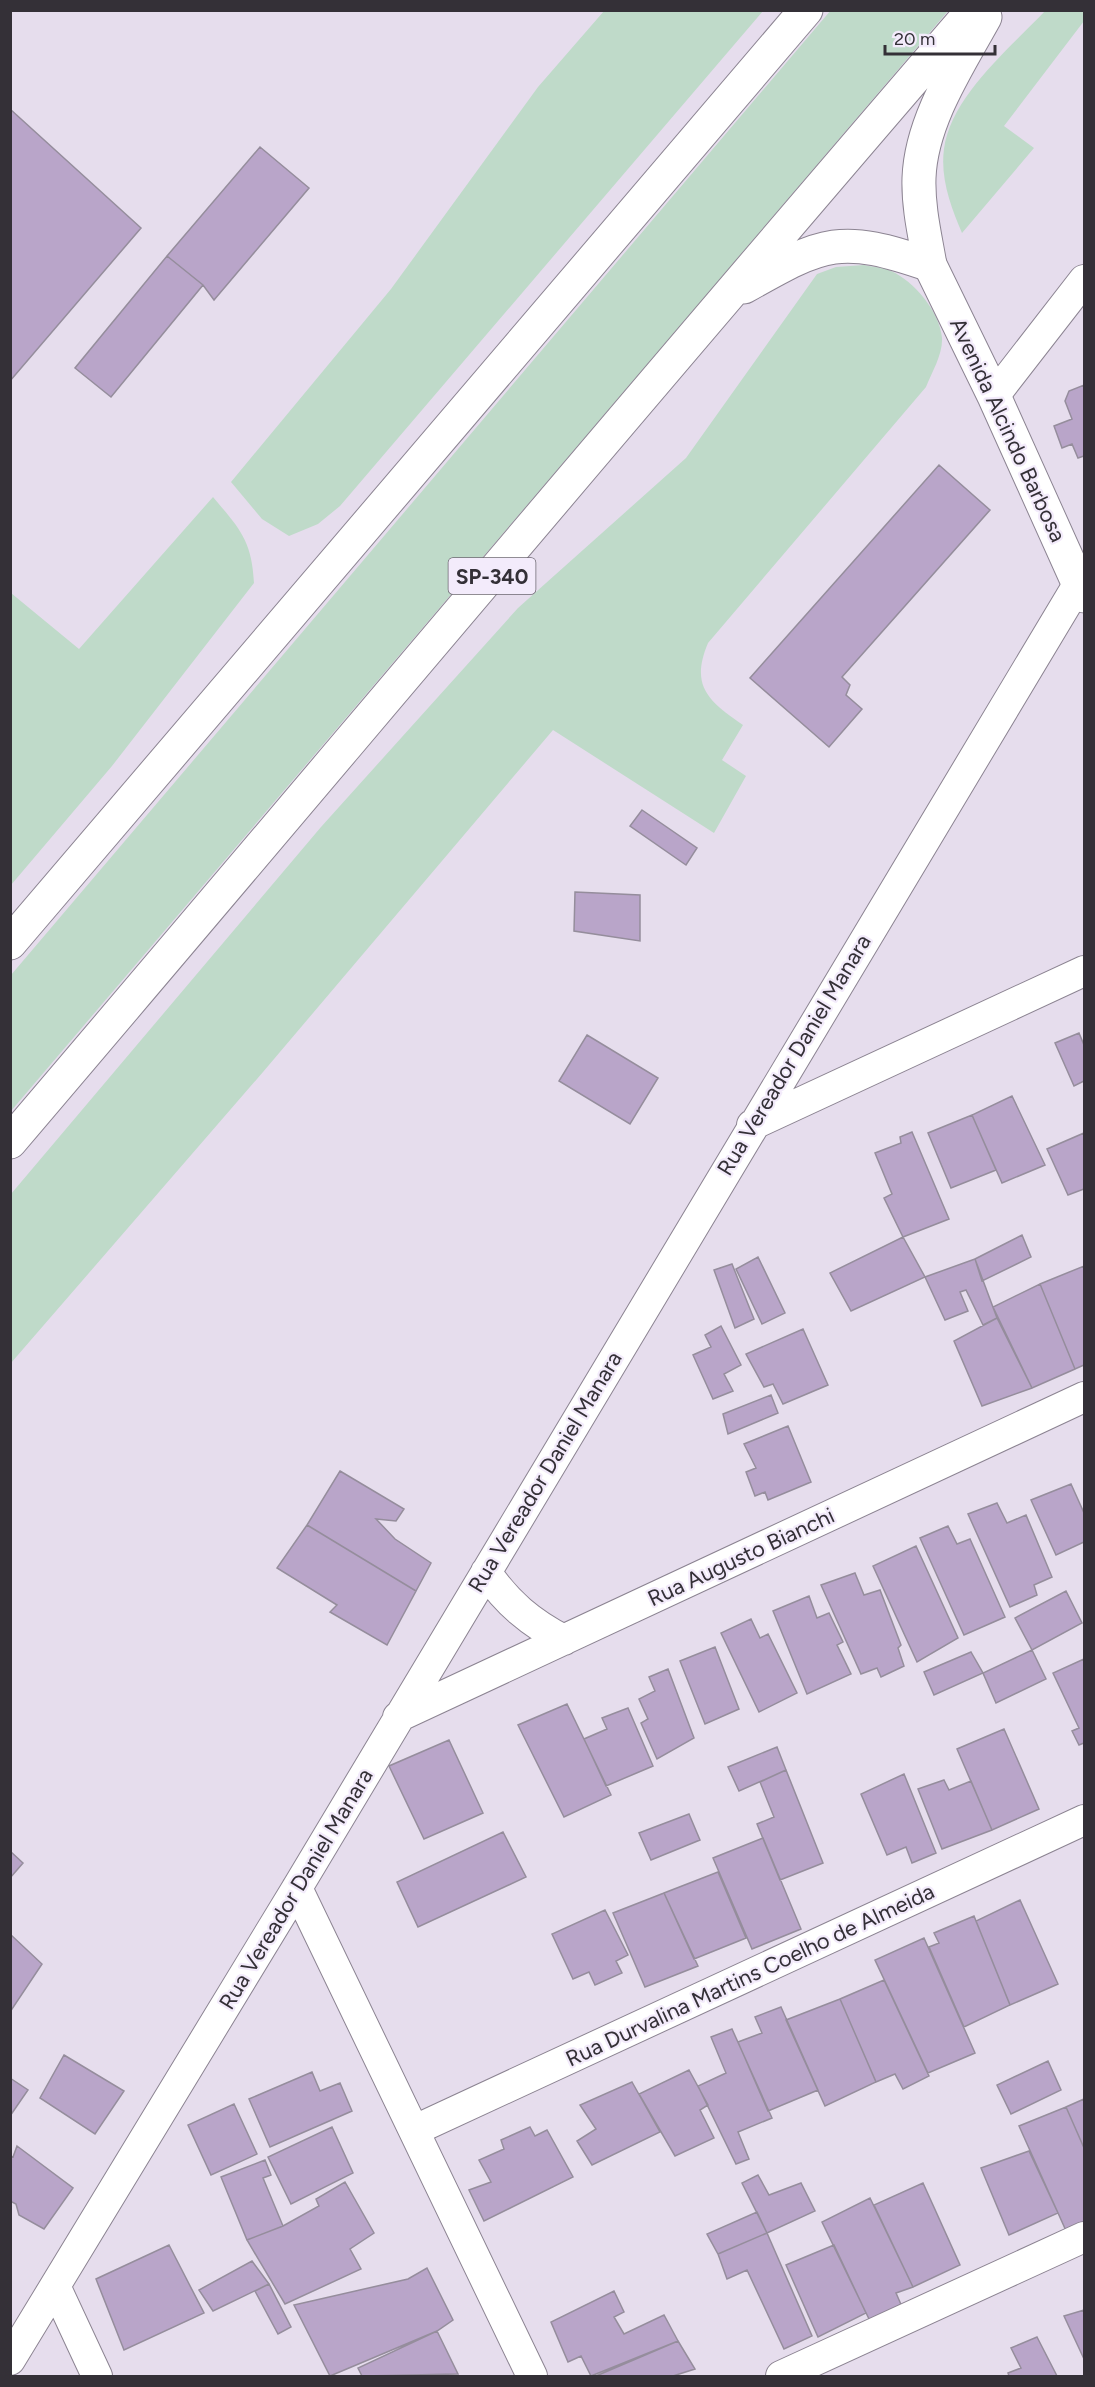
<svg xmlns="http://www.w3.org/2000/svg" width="1095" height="2387" viewBox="0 0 1095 2387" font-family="Figtree,sans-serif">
  <rect width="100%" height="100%" fill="#e6dded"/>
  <!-- green -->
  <path fill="#bfdac9" d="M 831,10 L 948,11 L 11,1111 L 11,975 Z
    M 604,11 L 763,11 L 340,506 L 318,524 L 289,536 L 262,519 L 231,482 L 391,289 L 538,87 Z
    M 1045,11 L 1084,11 L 1084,21 L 1004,126 L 1034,148 L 962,233 C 951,207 940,178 944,149 C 951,96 1010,48 1045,11 Z
    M 864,265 C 872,267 883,267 891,271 C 914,281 940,312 942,338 C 943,354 932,372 926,387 L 708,643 C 690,686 708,701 743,725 L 722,760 L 746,776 L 714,833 L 553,730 L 263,1072 L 11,1363 L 11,1194 L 321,827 L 518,608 L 686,458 L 817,274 L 836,267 Z
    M 213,497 C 239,528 252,540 254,583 L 112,766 L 11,885 L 11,593 L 79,649 Z"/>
  <!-- building -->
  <path fill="#b9a5c9" stroke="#958d9c" stroke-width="1.5" d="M 10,109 L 141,228 L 10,381 Z
    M 260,147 L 309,188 L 214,300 L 203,285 L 167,256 Z
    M 167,256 L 203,285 L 111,397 L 75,368 Z
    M 1084,385 L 1084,456 L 1078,458 L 1072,444 L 1062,448 L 1054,426 L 1072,419 L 1065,401 L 1069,391 Z
    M 939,465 L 990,510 L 842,677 L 850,685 L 846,695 L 862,709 L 829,747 L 750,678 Z
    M 642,810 L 697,848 L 686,865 L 630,826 Z
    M 575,892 L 640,895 L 640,941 L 574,931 Z
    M 1079,1033 L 1084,1045 L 1084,1081 L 1074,1086 L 1055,1043 Z
    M 587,1035 L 658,1078 L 630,1124 L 559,1081 Z
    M 1012,1096 L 1045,1165 L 1002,1183 L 972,1115 Z
    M 972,1115 L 996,1170 L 951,1188 L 928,1133 Z
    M 912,1132 L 949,1219 L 903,1237 L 884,1198 L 892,1194 L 875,1153 L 901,1143 L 900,1137 Z
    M 1084,1133 L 1084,1189 L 1068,1195 L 1047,1149 Z
    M 1022,1235 L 1031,1257 L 982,1281 L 975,1259 Z
    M 903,1237 L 925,1277 L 851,1311 L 830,1273 Z
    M 758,1257 L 785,1313 L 762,1324 L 736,1269 Z
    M 975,1259 L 997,1318 L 983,1325 L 966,1290 L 960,1292 L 968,1311 L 945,1320 L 925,1277 Z
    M 732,1264 L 754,1319 L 735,1328 L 714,1270 Z
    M 1084,1266 L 1084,1365 L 1075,1369 L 1040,1284 Z
    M 1040,1284 L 1075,1369 L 1032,1388 L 993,1307 Z
    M 997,1318 L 1032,1388 L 982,1406 L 954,1341 Z
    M 721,1326 L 741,1365 L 724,1374 L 733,1391 L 713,1399 L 693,1355 L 711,1347 L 705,1335 Z
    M 803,1329 L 828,1385 L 783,1404 L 773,1384 L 764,1387 L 746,1354 Z
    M 771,1395 L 778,1413 L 728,1434 L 723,1414 Z
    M 788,1426 L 811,1482 L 768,1500 L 765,1492 L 755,1496 L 746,1472 L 756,1468 L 744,1444 Z
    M 340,1471 L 404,1509 L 396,1521 L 376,1519 L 395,1539 L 431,1563 L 416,1591 L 307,1525 Z
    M 1071,1484 L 1084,1513 L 1084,1542 L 1056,1555 L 1031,1500 Z
    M 997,1503 L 1007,1523 L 1026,1515 L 1052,1577 L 1034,1585 L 1037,1595 L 1010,1607 L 968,1514 Z
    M 307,1525 L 416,1591 L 387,1645 L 330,1612 L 337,1605 L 277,1568 Z
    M 948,1526 L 957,1544 L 970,1539 L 1005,1617 L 964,1635 L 920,1538 Z
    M 916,1546 L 958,1638 L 917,1662 L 873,1566 Z
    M 855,1573 L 864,1595 L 880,1590 L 901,1645 L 898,1648 L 904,1666 L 881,1677 L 877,1668 L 861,1674 L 821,1585 Z
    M 1066,1591 L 1082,1623 L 1032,1650 L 1015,1618 Z
    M 809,1596 L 817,1618 L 829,1613 L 843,1642 L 837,1645 L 851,1674 L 807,1694 L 773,1611 Z
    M 751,1619 L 760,1638 L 768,1634 L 797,1693 L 759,1712 L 721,1633 Z
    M 715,1647 L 739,1709 L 705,1724 L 680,1661 Z
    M 1032,1650 L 1046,1679 L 996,1703 L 983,1673 Z
    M 971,1652 L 983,1673 L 934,1695 L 924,1672 Z
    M 1084,1659 L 1084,1743 L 1079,1745 L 1072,1731 L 1079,1728 L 1053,1673 Z
    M 668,1669 L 694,1738 L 657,1759 L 641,1723 L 648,1719 L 639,1699 L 655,1691 L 649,1677 Z
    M 567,1704 L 611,1795 L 564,1817 L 518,1725 Z
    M 628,1708 L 653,1766 L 606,1786 L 584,1739 L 607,1729 L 602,1718 Z
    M 1004,1729 L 1039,1809 L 992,1830 L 957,1749 Z
    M 449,1740 L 483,1813 L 424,1839 L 389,1766 Z
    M 777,1747 L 786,1770 L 739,1791 L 728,1767 Z
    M 786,1770 L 823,1863 L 780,1880 L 757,1824 L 774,1817 L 760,1782 Z
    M 904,1774 L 936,1853 L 912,1863 L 906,1847 L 887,1855 L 861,1794 Z
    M 944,1780 L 949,1790 L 971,1781 L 992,1830 L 942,1849 L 918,1789 Z
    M 689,1814 L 700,1840 L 651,1860 L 639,1833 Z
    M 503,1832 L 526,1877 L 418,1927 L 397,1882 Z
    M 763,1838 L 801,1929 L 752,1949 L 713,1858 Z
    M 10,1851 L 23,1863 L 10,1878 Z
    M 718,1872 L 746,1938 L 694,1959 L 664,1893 Z
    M 664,1893 L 698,1966 L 645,1987 L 613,1913 Z
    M 1020,1900 L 1058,1984 L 1010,2005 L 976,1921 Z
    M 605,1910 L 628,1955 L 616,1961 L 622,1973 L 595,1985 L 589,1972 L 573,1979 L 552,1934 Z
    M 974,1916 L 1010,2005 L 964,2027 L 929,1947 L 939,1943 L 934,1933 Z
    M 10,1934 L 42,1964 L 10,2012 Z
    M 924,1938 L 975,2053 L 928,2073 L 875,1960 Z
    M 884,1980 L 929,2076 L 903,2089 L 895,2074 L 876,2082 L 840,1999 Z
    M 840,1999 L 876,2082 L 825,2106 L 786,2020 Z
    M 781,2007 L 818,2090 L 768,2111 L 738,2042 L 762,2033 L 755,2017 Z
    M 732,2029 L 772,2118 L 738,2132 L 749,2159 L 736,2164 L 698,2086 L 726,2073 L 711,2037 Z
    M 64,2055 L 124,2091 L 95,2134 L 40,2098 Z
    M 1048,2061 L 1061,2090 L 1011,2114 L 997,2085 Z
    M 689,2070 L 708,2105 L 700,2110 L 714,2138 L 675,2156 L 639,2094 Z
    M 312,2072 L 320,2091 L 340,2083 L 352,2111 L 270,2147 L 249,2099 Z
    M 10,2078 L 28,2090 L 10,2116 Z
    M 632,2082 L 660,2132 L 592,2165 L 577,2141 L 596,2129 L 580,2105 Z
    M 1084,2099 L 1084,2148 L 1066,2107 Z
    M 234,2104 L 257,2154 L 211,2175 L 188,2125 Z
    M 1066,2107 L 1084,2148 L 1084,2224 L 1067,2233 L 1019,2126 Z
    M 332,2127 L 353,2173 L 291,2204 L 268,2157 Z
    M 530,2127 L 535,2136 L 547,2130 L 573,2177 L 484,2221 L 469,2190 L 491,2182 L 479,2160 L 504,2149 L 501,2140 Z
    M 17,2146 L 73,2188 L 44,2229 L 19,2215 L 16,2204 L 10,2201 L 10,2156 L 13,2157 Z
    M 1029,2151 L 1058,2213 L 1009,2235 L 981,2168 Z
    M 265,2160 L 271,2175 L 263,2178 L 283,2226 L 247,2240 L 221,2177 Z
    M 758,2175 L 769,2195 L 801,2183 L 815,2211 L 767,2233 L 742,2183 Z
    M 345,2182 L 374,2233 L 350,2249 L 361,2269 L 285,2304 L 247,2240 L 283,2226 L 319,2206 L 316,2199 Z
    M 923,2183 L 960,2265 L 913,2287 L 874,2205 Z
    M 870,2198 L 913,2287 L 896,2293 L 903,2309 L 871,2323 L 822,2222 Z
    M 757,2212 L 767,2233 L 718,2254 L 707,2234 Z
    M 767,2233 L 812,2336 L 784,2349 L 747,2270 L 727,2279 L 718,2254 Z
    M 169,2245 L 204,2313 L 124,2350 L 96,2279 Z
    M 834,2245 L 866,2313 L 818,2337 L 786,2265 Z
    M 252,2261 L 269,2284 L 213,2311 L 199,2290 Z
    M 427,2268 L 453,2320 L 437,2331 L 330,2376 L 294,2305 L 408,2279 Z
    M 269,2284 L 291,2327 L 278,2334 L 255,2291 Z
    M 614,2291 L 624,2312 L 614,2317 L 624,2334 L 664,2315 L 678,2341 L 591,2376 L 581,2356 L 568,2362 L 551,2322 Z
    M 1084,2310 L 1084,2359 L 1064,2316 Z
    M 437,2331 L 458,2374 L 362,2376 L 358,2368 Z
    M 1037,2337 L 1057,2376 L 1009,2376 L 1008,2373 L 1021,2368 L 1011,2348 Z
    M 678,2341 L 695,2369 L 673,2376 L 596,2376 Z"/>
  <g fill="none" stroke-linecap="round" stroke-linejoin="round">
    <!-- minor casing -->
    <g stroke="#8c8492" stroke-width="32">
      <path id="minor" d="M 994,396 L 1084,280
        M 752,1125 L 1084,971
        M 486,1572 C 507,1603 531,1623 564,1640
        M 398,1717 L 1084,1397
        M 297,1888 L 532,2376
        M 415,2130 L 1084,1820
        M 56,2288 L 97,2376
        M 10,2360 L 297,1888 L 1079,583
        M 781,2376 L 1084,2237"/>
    </g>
    <!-- tertiary casing -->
    <g stroke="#8c8492" stroke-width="35">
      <path id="tertiary" d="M 930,265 L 994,396 L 1084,596"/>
    </g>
    <!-- motorway casing -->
    <g stroke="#8c8492" stroke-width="35">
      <path id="motorway" d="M 744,287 C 825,241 840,234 930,265 C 925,236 918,207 919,178 C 921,121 958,66 985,17
        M 10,943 L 806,10
        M 10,1142 C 331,765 649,385 973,10"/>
    </g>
    <!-- minor -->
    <use href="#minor" stroke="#fff" stroke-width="30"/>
    <!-- tertiary -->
    <use href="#tertiary" stroke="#fff" stroke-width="33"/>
    <!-- motorway -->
    <use href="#motorway" stroke="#fff" stroke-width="33"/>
  </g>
  <g text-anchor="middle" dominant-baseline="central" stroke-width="4.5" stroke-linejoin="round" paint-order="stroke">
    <!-- shield labels -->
    <rect fill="#f3ebfb" stroke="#6d6872" stroke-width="1.5" x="448.5" y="558" width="87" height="36" rx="4.5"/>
    <g font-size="21" font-weight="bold" fill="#343037">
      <text x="492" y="576">SP-340</text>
    </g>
    <!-- street labels -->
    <g font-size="22" fill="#343037" stroke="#f3ebfb">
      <text transform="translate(1008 430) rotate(65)">Avenida Alcindo Barbosa</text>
      <text transform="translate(794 1055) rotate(-59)">Rua Vereador Daniel Manara</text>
      <text transform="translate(545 1472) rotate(-59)">Rua Vereador Daniel Manara</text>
      <text transform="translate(741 1557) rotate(-25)">Rua Augusto Bianchi</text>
      <text transform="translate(296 1889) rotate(-59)">Rua Vereador Daniel Manara</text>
      <text transform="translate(750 1975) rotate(-25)">Rua Durvalina Martins Coelho de Almeida</text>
    </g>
  </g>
  <!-- border -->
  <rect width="1095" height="2387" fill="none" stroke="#343037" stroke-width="24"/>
  <!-- scale -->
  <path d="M885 45v9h110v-9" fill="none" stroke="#343037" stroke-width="3"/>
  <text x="894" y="45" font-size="18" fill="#343037" stroke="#f3ebfb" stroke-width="4.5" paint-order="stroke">20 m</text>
</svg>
